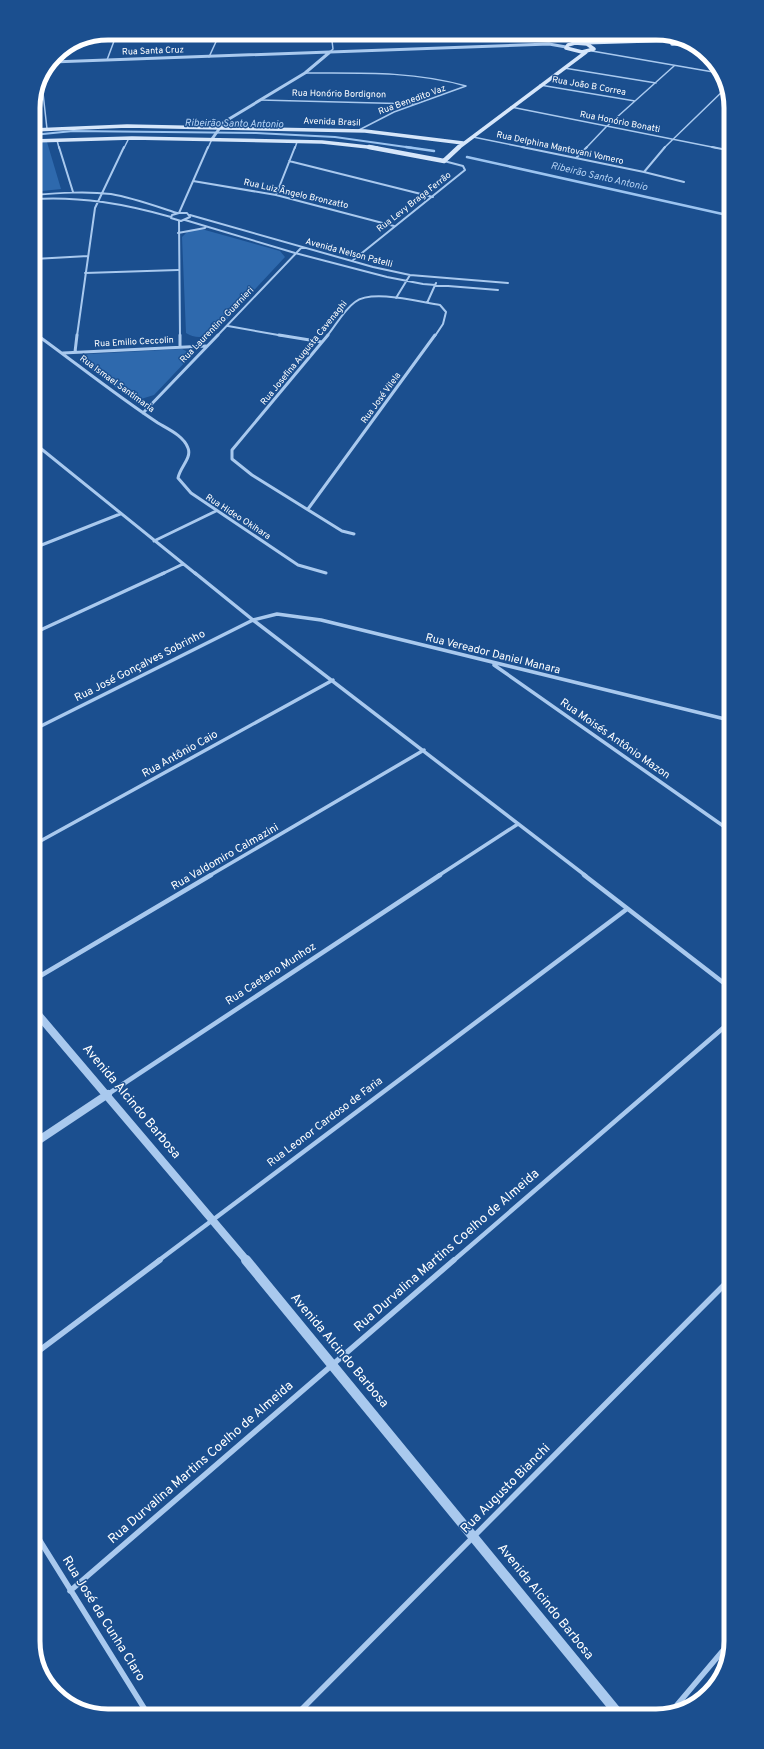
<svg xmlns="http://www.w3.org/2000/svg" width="764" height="1749" viewBox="0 0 764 1749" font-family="Overpass,sans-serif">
  <rect width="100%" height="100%" fill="#1b4f8f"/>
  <!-- green -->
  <path fill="#2e69ad" d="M 47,142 L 61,189 L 33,192 L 33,143 Z
    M 196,229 L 205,230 L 280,251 L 285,257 L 215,332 C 206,338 195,339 186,333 L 182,237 L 189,230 Z
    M 182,349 L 188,352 L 189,358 L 154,395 L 141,399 L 129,397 L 81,362 L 82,356 L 89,354 Z"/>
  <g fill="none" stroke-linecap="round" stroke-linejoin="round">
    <!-- stream-far1 -->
    <path stroke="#9cc4f0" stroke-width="2" d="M 33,135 L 73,131 L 256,133 L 335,137 L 413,148"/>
    <!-- stream -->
    <path stroke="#9cc4f0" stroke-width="2.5" d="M 406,147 L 434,151
      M 467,157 L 727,215"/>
    <!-- minor-far5 -->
    <path stroke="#a9c9ee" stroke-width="1.5" d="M 81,39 L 115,38
      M 592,51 L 719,73
      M 330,52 L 333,49 L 331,33
      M 209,57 L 220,33
      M 107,60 L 117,33
      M 564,68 L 656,83
      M 305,73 C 359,73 413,71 466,86 L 394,112 L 359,130
      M 42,84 L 47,129
      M 540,85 L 635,101
      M 260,100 L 416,104
      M 511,107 L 717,148
      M 473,137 L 527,148
      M 57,140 L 59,148
      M 124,148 L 129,138
      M 208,148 L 212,139
      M 295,148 L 297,142
      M 586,148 L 606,127 L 674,66
      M 664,148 L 727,87"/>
    <!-- minor-far4 -->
    <path stroke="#a9c9ee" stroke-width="2" d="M 59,147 L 73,192
      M 522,147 L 644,172
      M 665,147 L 644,172 L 684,182
      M 712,147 L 727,150
      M 576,158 L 587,147
      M 289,161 L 433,197
      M 193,181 L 276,195 L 394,226
      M 33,195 C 59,193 85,191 111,194 C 134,198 155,206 177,213
      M 276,195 L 295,147
      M 33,199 C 81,196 125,204 171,217
      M 179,213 L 208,147
      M 179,213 L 187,213 L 190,217 L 181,221 L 171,218 L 172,215 Z
      M 190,215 L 373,267 L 410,275 L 508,283
      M 185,220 L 295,253 L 387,277 L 423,284 L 498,290
      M 179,221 L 180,336
      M 178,233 L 205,228
      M 34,259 L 88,256
      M 352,261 L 465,170 L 463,166 L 444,161
      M 85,273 L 178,270
      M 396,298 L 410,275
      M 427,303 L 436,283
      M 228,326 L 284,336
      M 34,332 L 39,336
      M 77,336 L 95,208 L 124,147
      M 217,336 L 302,247
      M 327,336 C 336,325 344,310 355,302 C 372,289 419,302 440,305 L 446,312 L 443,324 L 435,336"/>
    <!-- minor-far3 -->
    <path stroke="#a9c9ee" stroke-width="3" d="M 37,335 C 77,364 117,396 158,423 C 168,429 184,436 188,448 C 192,458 180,467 178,478 L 191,493 L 298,565 L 326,573
      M 180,335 L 180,346
      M 279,335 L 322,342
      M 328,335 L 232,450 L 232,459 L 252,475 L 342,531 L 354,534
      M 75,352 L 77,335
      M 63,353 L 206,346
      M 143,413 L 218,335
      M 34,443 L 196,574
      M 308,509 L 435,335
      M 154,541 L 216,511
      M 34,548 L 120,514
      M 162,574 L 183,564"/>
    <!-- minor-far2 -->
    <path stroke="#a9c9ee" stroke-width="3.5" d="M 195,573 L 253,620 L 586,876
      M 34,633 L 164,573
      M 494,665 L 729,830
      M 35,729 L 253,620 L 277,614 L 321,620 L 729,720
      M 35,844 L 333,680
      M 209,876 L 424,750
      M 438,876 L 518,824"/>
    <!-- minor-far1 -->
    <path stroke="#a9c9ee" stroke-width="4.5" d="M 584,875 L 729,987
      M 35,979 L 211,875
      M 108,1094 L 440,875
      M 158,1261 L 627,909
      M 453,1261 L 729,1023"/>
    <!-- minor -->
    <path stroke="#a9c9ee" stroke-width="5.5" d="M 36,1353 L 160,1260
      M 37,1536 L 149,1716
      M 70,1591 L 454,1260
      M 671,1712 L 731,1641
      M 296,1715 L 730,1279"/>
    <!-- tertiary-far2 -->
    <path stroke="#a9c9ee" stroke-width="3" d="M 52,62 L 549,44 L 566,47
      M 212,139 L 224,122 L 305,73 L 330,52"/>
    <!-- tertiary-far1 -->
    <path stroke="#a9c9ee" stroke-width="8" d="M 35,1011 L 247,1261
      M 36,1142 L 108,1094"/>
    <!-- tertiary -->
    <path stroke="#a9c9ee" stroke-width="10" d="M 246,1260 L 617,1712"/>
    <!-- secondary-far1 -->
    <path stroke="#d6e6fa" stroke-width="3.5" d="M 575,43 L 587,44 L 594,49 L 582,52 L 566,48 L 568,45 Z
      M 579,43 L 679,40
      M 672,44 L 688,44
      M 33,130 L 127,126 L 365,131 L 463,143
      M 33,141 L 132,138 L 322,142 L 377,148
      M 458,148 L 586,52"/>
    <!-- secondary -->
    <path stroke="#d6e6fa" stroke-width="4.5" d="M 369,147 L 444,161 L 459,147"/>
  </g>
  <g text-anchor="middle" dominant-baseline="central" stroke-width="3" stroke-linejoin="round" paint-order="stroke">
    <!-- far-street labels -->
    <g font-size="9" fill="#fff" stroke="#1b4f8f">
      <text transform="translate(153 51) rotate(-2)">Rua Santa Cruz</text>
      <text transform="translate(589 86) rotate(10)">Rua João B Correa</text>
      <text transform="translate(339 94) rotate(1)">Rua Honório Bordignon</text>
      <text transform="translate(412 100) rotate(-20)">Rua Benedito Vaz</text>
      <text transform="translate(332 122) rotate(2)">Avenida Brasil</text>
      <text transform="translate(620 122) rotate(11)">Rua Honório Bonatti</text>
      <text transform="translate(560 148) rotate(12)">Rua Delphina Mantovani Vomero</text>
      <text transform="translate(296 194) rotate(13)">Rua Luiz Ângelo Bronzatto</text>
      <text transform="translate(414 202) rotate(-38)">Rua Levy Braga Ferrão</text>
      <text transform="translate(349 253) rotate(15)">Avenida Nelson Patelli</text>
      <text transform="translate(217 325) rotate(-46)">Rua Laurentino Guarnieri</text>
      <text transform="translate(134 342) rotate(-3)">Rua Emilio Ceccolin</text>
      <text transform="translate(304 353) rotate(-51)">Rua Josefina Augusta Cavenaghi</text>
      <text transform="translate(117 384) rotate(36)">Rua Ismael Santimaria</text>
      <text transform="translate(381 398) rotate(-54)">Rua José Vilela</text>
      <text transform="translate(238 517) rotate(33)">Rua Hideo Okihara</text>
    </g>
    <!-- far-water labels -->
    <g font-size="10" font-style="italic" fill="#b5d3f5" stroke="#1b4f8f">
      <text transform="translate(234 124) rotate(1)">Ribeirão Santo Antonio</text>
      <text transform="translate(599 177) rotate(13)">Ribeirão Santo Antonio</text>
    </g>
    <!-- street labels -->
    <g font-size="11" fill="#fff" stroke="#1b4f8f">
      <text transform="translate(493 654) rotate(14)">Rua Vereador Daniel Manara</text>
      <text transform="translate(140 666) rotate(-27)">Rua José Gonçalves Sobrinho</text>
      <text transform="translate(615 739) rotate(35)">Rua Moisés Antônio Mazon</text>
      <text transform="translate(180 754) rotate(-29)">Rua Antônio Caio</text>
      <text transform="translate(225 857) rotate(-30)">Rua Valdomiro Calmazini</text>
      <text transform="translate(271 974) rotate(-33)">Rua Caetano Munhoz</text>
      <text transform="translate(325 1122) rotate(-37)">Rua Leonor Cardoso de Faria</text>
    </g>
    <!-- near-street labels -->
    <g font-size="13" fill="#fff" stroke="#1b4f8f">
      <text transform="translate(131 1102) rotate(50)">Avenida Alcindo Barbosa</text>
      <text transform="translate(447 1251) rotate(-41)">Rua Durvalina Martins Coelho de Almeida</text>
      <text transform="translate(339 1351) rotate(50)">Avenida Alcindo Barbosa</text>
      <text transform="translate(201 1463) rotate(-41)">Rua Durvalina Martins Coelho de Almeida</text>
      <text transform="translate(506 1489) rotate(-45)">Rua Augusto Bianchi</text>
      <text transform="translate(545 1602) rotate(51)">Avenida Alcindo Barbosa</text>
      <text transform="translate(103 1619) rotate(58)">Rua José da Cunha Claro</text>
    </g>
  </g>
  <!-- crop -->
  <path d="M0 0H764V1749H0ZM108 40H656A68 68 0 0 1 724 108V1641A68 68 0 0 1 656 1709H108A68 68 0 0 1 40 1641V108A68 68 0 0 1 108 40Z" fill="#1b4f8f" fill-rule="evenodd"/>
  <path fill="none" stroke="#fff" stroke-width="5" d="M108 40H656A68 68 0 0 1 724 108V1641A68 68 0 0 1 656 1709H108A68 68 0 0 1 40 1641V108A68 68 0 0 1 108 40Z"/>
</svg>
